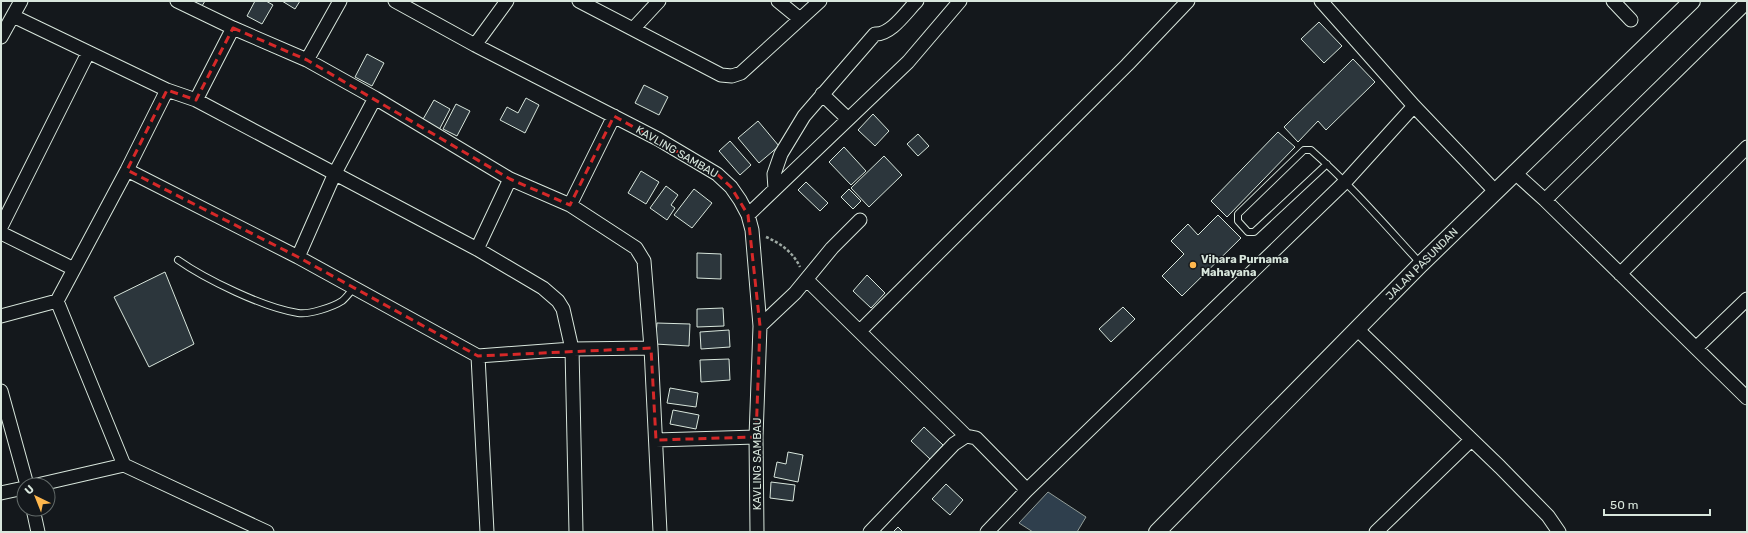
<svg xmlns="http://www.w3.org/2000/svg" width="1748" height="533" viewBox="0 0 1748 533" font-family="Rubik,sans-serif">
  <rect width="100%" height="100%" fill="#14181c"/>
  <!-- water -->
  <path fill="#2f3f4d" stroke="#939e99" d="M 1048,492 L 1086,517 L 1077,532 L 1033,532 L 1019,523 Z"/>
  <!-- building -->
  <path fill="#2c363c" stroke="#d8e6dc" d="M 192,1 L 205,1 L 202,6 Z
    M 255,1 L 266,1 L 273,5 L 262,24 L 247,16 Z
    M 282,1 L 300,1 L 295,9 Z
    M 1319,22 L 1342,46 L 1324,63 L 1301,39 Z
    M 367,54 L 384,63 L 372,86 L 355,77 Z
    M 1353,59 L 1375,82 L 1326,130 L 1318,121 L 1298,142 L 1284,127 Z
    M 644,85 L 668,97 L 659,115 L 635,103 Z
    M 526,98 L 539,105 L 525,133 L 500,120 L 507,107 L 518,113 Z
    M 434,100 L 450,109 L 439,130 L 422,121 Z
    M 456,104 L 470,111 L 457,136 L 443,129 Z
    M 873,114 L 889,131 L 875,146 L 858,130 Z
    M 758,121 L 779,146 L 759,163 L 738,138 Z
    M 1278,132 L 1295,147 L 1227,217 L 1211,201 Z
    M 918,134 L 929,146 L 918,156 L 907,144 Z
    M 730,141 L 751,165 L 740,175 L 719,151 Z
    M 844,147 L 866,171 L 851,185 L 829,162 Z
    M 884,156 L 902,175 L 869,207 L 851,188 Z
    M 641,171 L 659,182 L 646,204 L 628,193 Z
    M 806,182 L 828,203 L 820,211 L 798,190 Z
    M 666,186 L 678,195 L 671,205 L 675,208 L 667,220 L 650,208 Z
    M 694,189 L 712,203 L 692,228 L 674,215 Z
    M 849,189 L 861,201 L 853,209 L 841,197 Z
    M 1218,215 L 1241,238 L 1182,296 L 1162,276 L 1184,254 L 1171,241 L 1188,224 L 1198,235 Z
    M 697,253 L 721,254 L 721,279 L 697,278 Z
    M 165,272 L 194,344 L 149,367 L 114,297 Z
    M 867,275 L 885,293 L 871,308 L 853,291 Z
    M 1123,307 L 1135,319 L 1111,342 L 1099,329 Z
    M 723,308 L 724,326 L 697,327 L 697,309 Z
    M 657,323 L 690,324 L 689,346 L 655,344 Z
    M 729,330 L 730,347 L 701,349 L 700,332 Z
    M 729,359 L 730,380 L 701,382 L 700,360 Z
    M 670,388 L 698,393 L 696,407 L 667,403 Z
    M 673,410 L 699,415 L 696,429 L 670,424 Z
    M 924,427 L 943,445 L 930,459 L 911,441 Z
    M 788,452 L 803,455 L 798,482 L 774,477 L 777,462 L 786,464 Z
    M 771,482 L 795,485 L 793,501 L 770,498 Z
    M 946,484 L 963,500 L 950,515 L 932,499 Z
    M 898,527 L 903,532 L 893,532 Z"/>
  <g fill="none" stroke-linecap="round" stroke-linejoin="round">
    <!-- service casing -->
    <g stroke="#d8e6dc" stroke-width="8">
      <path id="service" d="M 1327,164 L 1254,232 L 1248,232 L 1238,221 L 1238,214 L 1304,150 L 1311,150 C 1351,185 1385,225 1421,264
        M 178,260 C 205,279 264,308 298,313 C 308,315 333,307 342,301 C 346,298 350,292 354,288"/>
    </g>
    <!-- minor casing -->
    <g stroke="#d8e6dc" stroke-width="15">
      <path id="minor" d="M 177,1 L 233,28 L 307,60 L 375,98 L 510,179 L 570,205 L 636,248 L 644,261 L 651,348 L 660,532
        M 395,1 L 475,45 L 658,139 L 717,174 L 731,187 L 740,200 L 748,215 L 752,230 L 760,326 L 756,437 L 757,532
        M 579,1 L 721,75 L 732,76 L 741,73 L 820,1
        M 778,1 L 800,19
        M 1321,1 L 1414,106 L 1495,191
        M 1613,1 L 1631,20
        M 1747,2 L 1545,200 L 1747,398
        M 13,16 L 167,90 L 196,100 L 477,249 L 543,288 L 558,301 L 563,309 L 572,349 L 576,532
        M 633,29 L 659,1
        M 1,37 L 21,1
        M 475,45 L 507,1
        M 307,60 L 340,1
        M 822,94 L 848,119
        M 196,100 L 233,28
        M 127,170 L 298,257 L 478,356 L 572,349 L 651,348
        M 1514,172 L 1545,200
        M 775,189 L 774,174 L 781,154 L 804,116 L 875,34 C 891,35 906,12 917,1
        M 570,205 L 614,116
        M 748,215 L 908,62 L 960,1
        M 1,227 L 88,53
        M 1,233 L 74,269
        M 477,249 L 510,179
        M 298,257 L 335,173 L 375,98
        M 1620,274 L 1747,147
        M 807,280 L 966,436
        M 1,316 L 57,301 L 127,170 L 167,90
        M 760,326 L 795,293 L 832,248 L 860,220
        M 1357,329 L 1500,467 L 1548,516 L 1559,532
        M 860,331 L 1127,65 L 1188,1
        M 1696,348 L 1747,299
        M 478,356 L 487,532
        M 1,391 L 27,485
        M 656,440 L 756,437
        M 124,465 L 267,532
        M 37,485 L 124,465 L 57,301
        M 1,493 L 24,488
        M 33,509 L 38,532
        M 870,532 L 954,444 L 966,436 L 976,438 L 1027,490
        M 987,532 L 1027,490 L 1346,181 L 1414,106
        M 1376,532 L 1471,440"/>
    </g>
    <!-- tertiary casing -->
    <g stroke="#d8e6dc" stroke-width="18">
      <path id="tertiary" d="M 1157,532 L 1421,264 L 1692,1"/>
    </g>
    <!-- path -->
    <path stroke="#9da8a2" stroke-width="2.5" stroke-dasharray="3 2" stroke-linecap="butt" d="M 766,237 C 780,243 793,252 800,267"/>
    <!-- service -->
    <use href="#service" stroke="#14181c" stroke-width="6"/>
    <!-- minor -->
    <use href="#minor" stroke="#14181c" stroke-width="13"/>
    <!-- tertiary -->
    <use href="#tertiary" stroke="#14181c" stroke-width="16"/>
  </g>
  <!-- marked area -->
  <path fill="none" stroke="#d62828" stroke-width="3" stroke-dasharray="8 5" stroke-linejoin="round" d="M 233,28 L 307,60 L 510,179 L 570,205 L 614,116 L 717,174 L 731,187 L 748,215 L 760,326 L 756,437 L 656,440 L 651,348 L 478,356 L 298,257 L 127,170 L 167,90 L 196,100 Z"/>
  <!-- markers -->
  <circle fill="#ffb74d" stroke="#14181c" stroke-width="1.5" cx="1193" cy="265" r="4"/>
  <g text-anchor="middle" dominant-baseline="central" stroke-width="3" stroke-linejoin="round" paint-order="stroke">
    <!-- street labels -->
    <g font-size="11" fill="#d8e6dc" stroke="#14181c">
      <text transform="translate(677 152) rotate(30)">KAVLING SAMBAU</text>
      <text transform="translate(1422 264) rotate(-45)">JALAN PASUNDAN</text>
      <text transform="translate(757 464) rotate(-90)">KAVLING SAMBAU</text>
    </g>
    <!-- poi labels -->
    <g font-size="11" font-weight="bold" fill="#d8e6dc" stroke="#14181c" text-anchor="start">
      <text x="1201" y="259">Vihara Purnama<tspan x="1201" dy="13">Mahayana</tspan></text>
    </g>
  </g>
  <!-- border -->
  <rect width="1748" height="533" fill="none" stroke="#d8e6dc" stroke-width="4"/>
  <!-- north arrow -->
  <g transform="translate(36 497) rotate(317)"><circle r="19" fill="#14181c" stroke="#626a69"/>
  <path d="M0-3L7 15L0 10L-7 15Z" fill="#ffb74d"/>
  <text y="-6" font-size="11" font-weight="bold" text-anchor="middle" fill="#d8e6dc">U</text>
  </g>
  <!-- scale -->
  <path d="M1604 509v6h106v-6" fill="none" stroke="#d8e6dc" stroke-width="2"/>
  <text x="1610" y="509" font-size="12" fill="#d8e6dc" stroke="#14181c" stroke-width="3" paint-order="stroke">50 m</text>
</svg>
